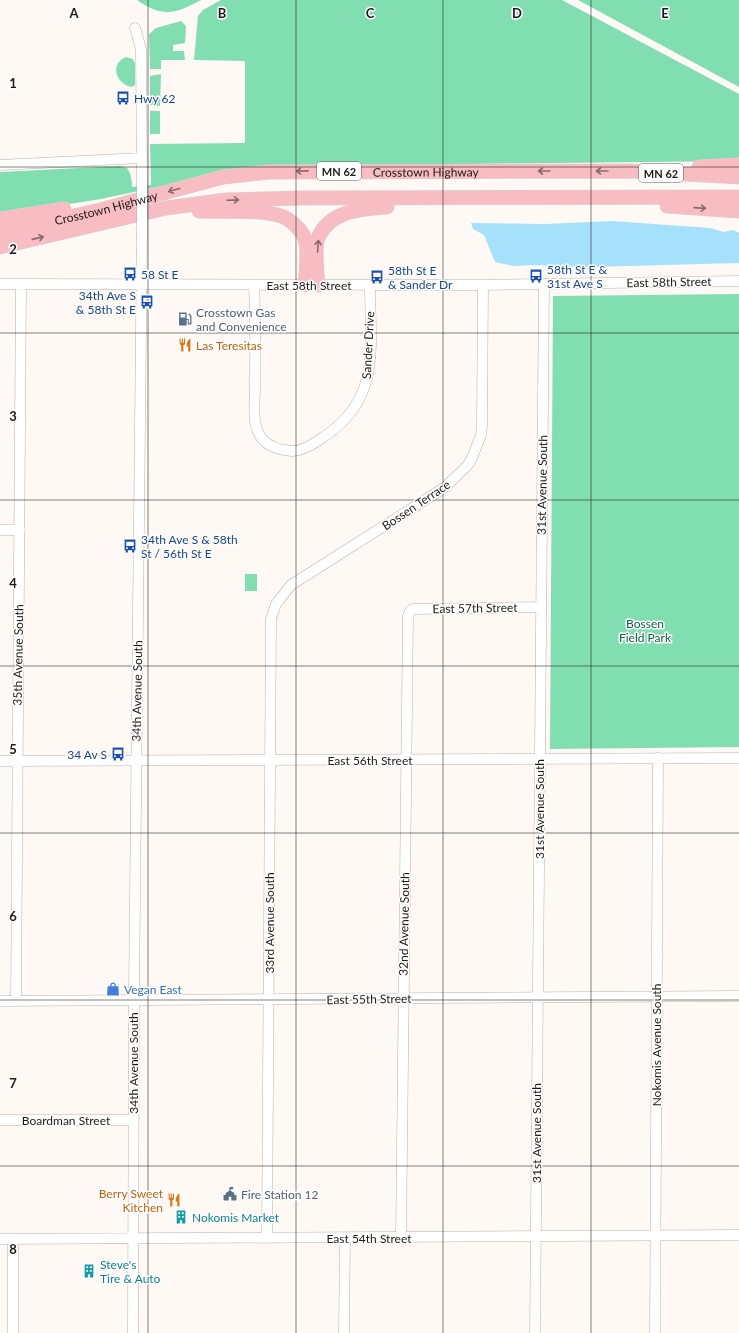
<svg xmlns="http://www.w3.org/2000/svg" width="739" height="1333" viewBox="0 0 739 1333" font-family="Lato,sans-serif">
  <rect width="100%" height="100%" fill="#fef9f4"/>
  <!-- green -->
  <path fill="#81deb1" d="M 137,0 L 201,0 C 175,14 163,18 137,0 Z
    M 221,0 L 562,0 L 739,94 L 739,161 L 386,165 L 199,178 L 101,199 L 0,215 L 0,172 L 120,166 L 127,168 C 131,174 132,180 132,187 L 151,185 L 150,144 L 245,143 L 245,61 L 194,60 L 198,16 L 203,10 Z
    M 578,0 L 739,0 L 739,87 Z
    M 181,21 L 186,26 L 185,43 L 173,45 L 173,51 L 184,51 L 185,60 L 161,60 L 161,69 L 150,69 L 149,34 L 156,28 Z
    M 126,57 L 133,59 L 135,64 L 135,85 L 132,87 C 116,84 109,64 126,57 Z
    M 161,74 L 160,106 L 150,105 L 150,76 Z
    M 150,111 L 160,111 L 160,134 L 150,134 Z
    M 739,294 L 739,747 L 550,749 L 553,296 Z
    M 245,574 L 257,574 L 257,591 L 245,591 Z"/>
  <!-- water -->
  <path fill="#a6e1fb" d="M 612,221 L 710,228 L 724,232 L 733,230 L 739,233 L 739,263 L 591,267 L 531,265 L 514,266 L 495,262 L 484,235 L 473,229 L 471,223 L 545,224 Z"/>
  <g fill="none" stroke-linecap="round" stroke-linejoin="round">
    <!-- minor casing -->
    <g stroke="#b9b1aa" stroke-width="11">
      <path id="minor" d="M 135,28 L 141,49 L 142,178
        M 0,165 L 142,158
        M 0,284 L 483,285 L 739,281
        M 254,285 C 256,319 255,354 255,388 C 255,402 252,421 259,434 C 265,446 280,450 292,451 C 304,451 316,442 325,436 C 382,398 370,345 370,285
        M 0,530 L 20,530
        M 0,761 L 739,758
        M 0,1001 L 739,996
        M 16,1001 L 21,284
        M 0,1120 L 133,1120
        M 267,1238 L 271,619 L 276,604 L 291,585 L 444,488 L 467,466 L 472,458 L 481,435 L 482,425 L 483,285
        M 401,1238 L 408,616 L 410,611 L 413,609 L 540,607
        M 0,1239 L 739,1235
        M 13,1333 L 13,1239
        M 133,1333 L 134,992 L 142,236
        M 344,1333 L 345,1238
        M 535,1333 L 544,284
        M 655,1333 L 658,758"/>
    </g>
    <!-- highway casing -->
    <g stroke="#d6d6d5" stroke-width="15">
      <g id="highway">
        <path d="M 699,167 L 739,165"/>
        <path d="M 667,206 L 739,211"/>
        <path d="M 199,211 C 221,212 261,209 281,216 C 290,219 302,230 305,239 C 309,250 306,273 305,285"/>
        <path d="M 0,219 L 64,209"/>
        <path id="s1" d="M 0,233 L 100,210 L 223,177 L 269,172 L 632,171 L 739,177"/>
        <path d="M 0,247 L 166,208 L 226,200 L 300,198 L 739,197"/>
        <path d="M 318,285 C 317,273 314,249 318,238 C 330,210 361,209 387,207"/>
      </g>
    </g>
    <!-- minor -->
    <use href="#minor" stroke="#fff" stroke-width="10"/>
    <!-- highway -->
    <use href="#highway" stroke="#f8bcc3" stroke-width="14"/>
    <!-- minor-bridge casing -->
    <g stroke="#b9b1aa" stroke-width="11" stroke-linecap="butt">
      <path id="minor-bridge" d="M 142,236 L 142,178"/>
    </g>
    <!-- minor-bridge -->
    <use href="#minor-bridge" stroke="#fff" stroke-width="10"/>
  </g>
  <!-- one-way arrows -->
  <defs><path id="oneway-shaft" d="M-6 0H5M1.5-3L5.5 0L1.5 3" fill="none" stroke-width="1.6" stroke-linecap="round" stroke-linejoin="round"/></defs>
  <g stroke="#8a6b6d">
    <use href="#oneway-shaft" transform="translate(302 171) rotate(179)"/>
    <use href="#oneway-shaft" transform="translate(544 171) rotate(180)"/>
    <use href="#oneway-shaft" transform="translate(602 171) rotate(180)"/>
    <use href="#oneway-shaft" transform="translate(174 190) rotate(165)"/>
    <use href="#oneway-shaft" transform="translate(233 200) rotate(-2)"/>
    <use href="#oneway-shaft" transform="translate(700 208) rotate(4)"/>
    <use href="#oneway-shaft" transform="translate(38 238) rotate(-13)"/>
    <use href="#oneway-shaft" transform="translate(318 246) rotate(-86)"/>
  </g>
  <!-- grid -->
  <path fill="none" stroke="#1d1a17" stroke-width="1" stroke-opacity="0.55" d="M 148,0 L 148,1333M 296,0 L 296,1333M 443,0 L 443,1333M 591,0 L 591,1333M 0,167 L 739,167M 0,333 L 739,333M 0,500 L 739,500M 0,666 L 739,666M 0,833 L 739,833M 0,1000 L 739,1000M 0,1166 L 739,1166"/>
  <!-- icons -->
  <defs>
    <g id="bus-bare" transform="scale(1.08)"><path d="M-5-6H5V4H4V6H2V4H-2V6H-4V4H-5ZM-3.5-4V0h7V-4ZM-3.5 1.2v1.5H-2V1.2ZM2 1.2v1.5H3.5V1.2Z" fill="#1a4fb4" stroke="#fff" stroke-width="2.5" paint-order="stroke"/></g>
    <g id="fuel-bare" transform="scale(1.08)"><path d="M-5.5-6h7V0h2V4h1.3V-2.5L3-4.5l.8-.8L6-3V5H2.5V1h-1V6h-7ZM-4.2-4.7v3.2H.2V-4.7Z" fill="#5c6f8a" stroke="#fff" stroke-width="2.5" paint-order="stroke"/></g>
    <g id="restaurant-bare" transform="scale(1.08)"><path d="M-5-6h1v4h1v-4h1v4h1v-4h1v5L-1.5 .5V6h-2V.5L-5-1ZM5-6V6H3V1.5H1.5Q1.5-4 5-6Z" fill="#e8710a" stroke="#fff" stroke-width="2.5" paint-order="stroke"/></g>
    <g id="shop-bare" transform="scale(1.08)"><path d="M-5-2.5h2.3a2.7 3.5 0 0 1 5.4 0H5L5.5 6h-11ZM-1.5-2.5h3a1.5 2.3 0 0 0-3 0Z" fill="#3f7fe0" stroke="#fff" stroke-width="2.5" paint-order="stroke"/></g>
    <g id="civic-bare" transform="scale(1.08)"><path d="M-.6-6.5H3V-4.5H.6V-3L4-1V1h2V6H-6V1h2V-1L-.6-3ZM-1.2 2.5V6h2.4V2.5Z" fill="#5c6f8a" stroke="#fff" stroke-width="2.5" paint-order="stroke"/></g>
    <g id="building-bare" transform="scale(1.08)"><path d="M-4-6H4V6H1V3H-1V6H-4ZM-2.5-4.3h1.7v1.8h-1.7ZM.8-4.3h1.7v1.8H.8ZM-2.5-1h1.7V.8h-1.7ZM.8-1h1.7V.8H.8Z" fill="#0f9aa8" stroke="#fff" stroke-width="2.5" paint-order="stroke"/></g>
  </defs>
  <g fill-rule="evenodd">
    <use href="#bus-bare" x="123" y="98"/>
    <use href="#bus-bare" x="130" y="274"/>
    <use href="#bus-bare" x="536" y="276"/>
    <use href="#bus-bare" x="377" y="277"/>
    <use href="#bus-bare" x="147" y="302"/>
    <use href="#fuel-bare" x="185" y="319"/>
    <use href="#restaurant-bare" x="185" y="345"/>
    <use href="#bus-bare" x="130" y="546"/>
    <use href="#bus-bare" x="118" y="754"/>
    <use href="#shop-bare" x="113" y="989"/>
    <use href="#civic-bare" x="230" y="1194"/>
    <use href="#restaurant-bare" x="174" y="1200"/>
    <use href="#building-bare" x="181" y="1217"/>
    <use href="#building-bare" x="89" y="1271"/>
  </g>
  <g text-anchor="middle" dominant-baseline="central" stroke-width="3" stroke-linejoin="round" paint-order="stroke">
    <!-- shield labels -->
    <g fill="#fff" stroke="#615f5d" stroke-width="1">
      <rect x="317" y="162" width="44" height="18" rx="3"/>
      <rect x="639" y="164" width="44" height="18" rx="3"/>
    </g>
    <g font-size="11" font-weight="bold" fill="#1d1a17">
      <text x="339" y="171">MN 62</text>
      <text x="661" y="173">MN 62</text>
    </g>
    <!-- transit labels -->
    <g font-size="12" fill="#164399" stroke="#fff" text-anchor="start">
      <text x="134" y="98">Hwy 62</text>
      <text x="547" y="269">58th St E &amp;<tspan x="547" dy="14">31st Ave S</tspan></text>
      <text x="388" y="270">58th St E<tspan x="388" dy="14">&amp; Sander Dr</tspan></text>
      <text x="141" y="274">58 St E</text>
      <text x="136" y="295" text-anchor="end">34th Ave S<tspan x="136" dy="14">&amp; 58th St E</tspan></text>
      <text x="141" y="539">34th Ave S &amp; 58th<tspan x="141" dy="14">St / 56th St E</tspan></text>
      <text x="107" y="754" text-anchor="end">34 Av S</text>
    </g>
    <!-- street labels -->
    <g font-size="12" fill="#1d1a17" stroke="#fff">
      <text stroke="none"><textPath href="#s1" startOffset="433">Crosstown Highway</textPath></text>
      <text stroke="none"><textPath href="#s1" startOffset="109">Crosstown Highway</textPath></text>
      <text transform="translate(669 282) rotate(-1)">East 58th Street</text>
      <text x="309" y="285">East 58th Street</text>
      <text transform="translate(368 345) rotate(-87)">Sander Drive</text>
      <text transform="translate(542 485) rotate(-89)">31st Avenue South</text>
      <text transform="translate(416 505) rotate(-34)">Bossen Terrace</text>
      <text transform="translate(475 608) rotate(-1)">East 57th Street</text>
      <text transform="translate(18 655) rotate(-89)">35th Avenue South</text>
      <text transform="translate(137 691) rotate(-89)">34th Avenue South</text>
      <text x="370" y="760">East 56th Street</text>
      <text transform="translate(539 809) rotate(-90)">31st Avenue South</text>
      <text transform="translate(269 923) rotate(-90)">33rd Avenue South</text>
      <text transform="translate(404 924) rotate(-89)">32nd Avenue South</text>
      <text transform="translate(369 999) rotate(-1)">East 55th Street</text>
      <text transform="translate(656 1045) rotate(-90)">Nokomis Avenue South</text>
      <text transform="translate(133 1063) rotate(-90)">34th Avenue South</text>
      <text x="66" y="1120">Boardman Street</text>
      <text transform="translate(536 1133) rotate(-90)">31st Avenue South</text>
      <text x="369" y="1238">East 54th Street</text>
    </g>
    <!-- service labels -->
    <g font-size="12" fill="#4e5e75" stroke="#fff" text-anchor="start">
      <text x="196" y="312">Crosstown Gas<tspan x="196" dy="14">and Convenience</tspan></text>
      <text x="241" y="1194">Fire Station 12</text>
    </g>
    <!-- food labels -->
    <g font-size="12" fill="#c56008" stroke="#fff" text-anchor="start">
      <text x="196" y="345">Las Teresitas</text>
      <text x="163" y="1193" text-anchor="end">Berry Sweet<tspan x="163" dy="14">Kitchen</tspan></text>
    </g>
    <!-- park labels -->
    <g font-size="12" fill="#105e40" stroke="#fff">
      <text x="645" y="623">Bossen<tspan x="645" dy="14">Field Park</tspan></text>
    </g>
    <!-- shop labels -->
    <g font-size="12" fill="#366cbe" stroke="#fff" text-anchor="start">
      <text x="124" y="989">Vegan East</text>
    </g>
    <!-- culture labels -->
    <g font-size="12" fill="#0d838f" stroke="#fff" text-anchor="start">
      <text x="192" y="1217">Nokomis Market</text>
      <text x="100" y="1264">Steve's<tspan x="100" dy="14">Tire &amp; Auto</tspan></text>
    </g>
  </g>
  <g font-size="13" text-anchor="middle" font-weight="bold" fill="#1d1a17" stroke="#fff" stroke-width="3" stroke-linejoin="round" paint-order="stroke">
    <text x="74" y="18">A</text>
    <text x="222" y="18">B</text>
    <text x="370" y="18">C</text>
    <text x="517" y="18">D</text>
    <text x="665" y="18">E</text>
    <text x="13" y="88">1</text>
    <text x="13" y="254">2</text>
    <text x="13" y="421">3</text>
    <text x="13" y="588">4</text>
    <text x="13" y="754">5</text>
    <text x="13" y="921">6</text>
    <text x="13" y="1088">7</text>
    <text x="13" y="1254">8</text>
  </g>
</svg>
